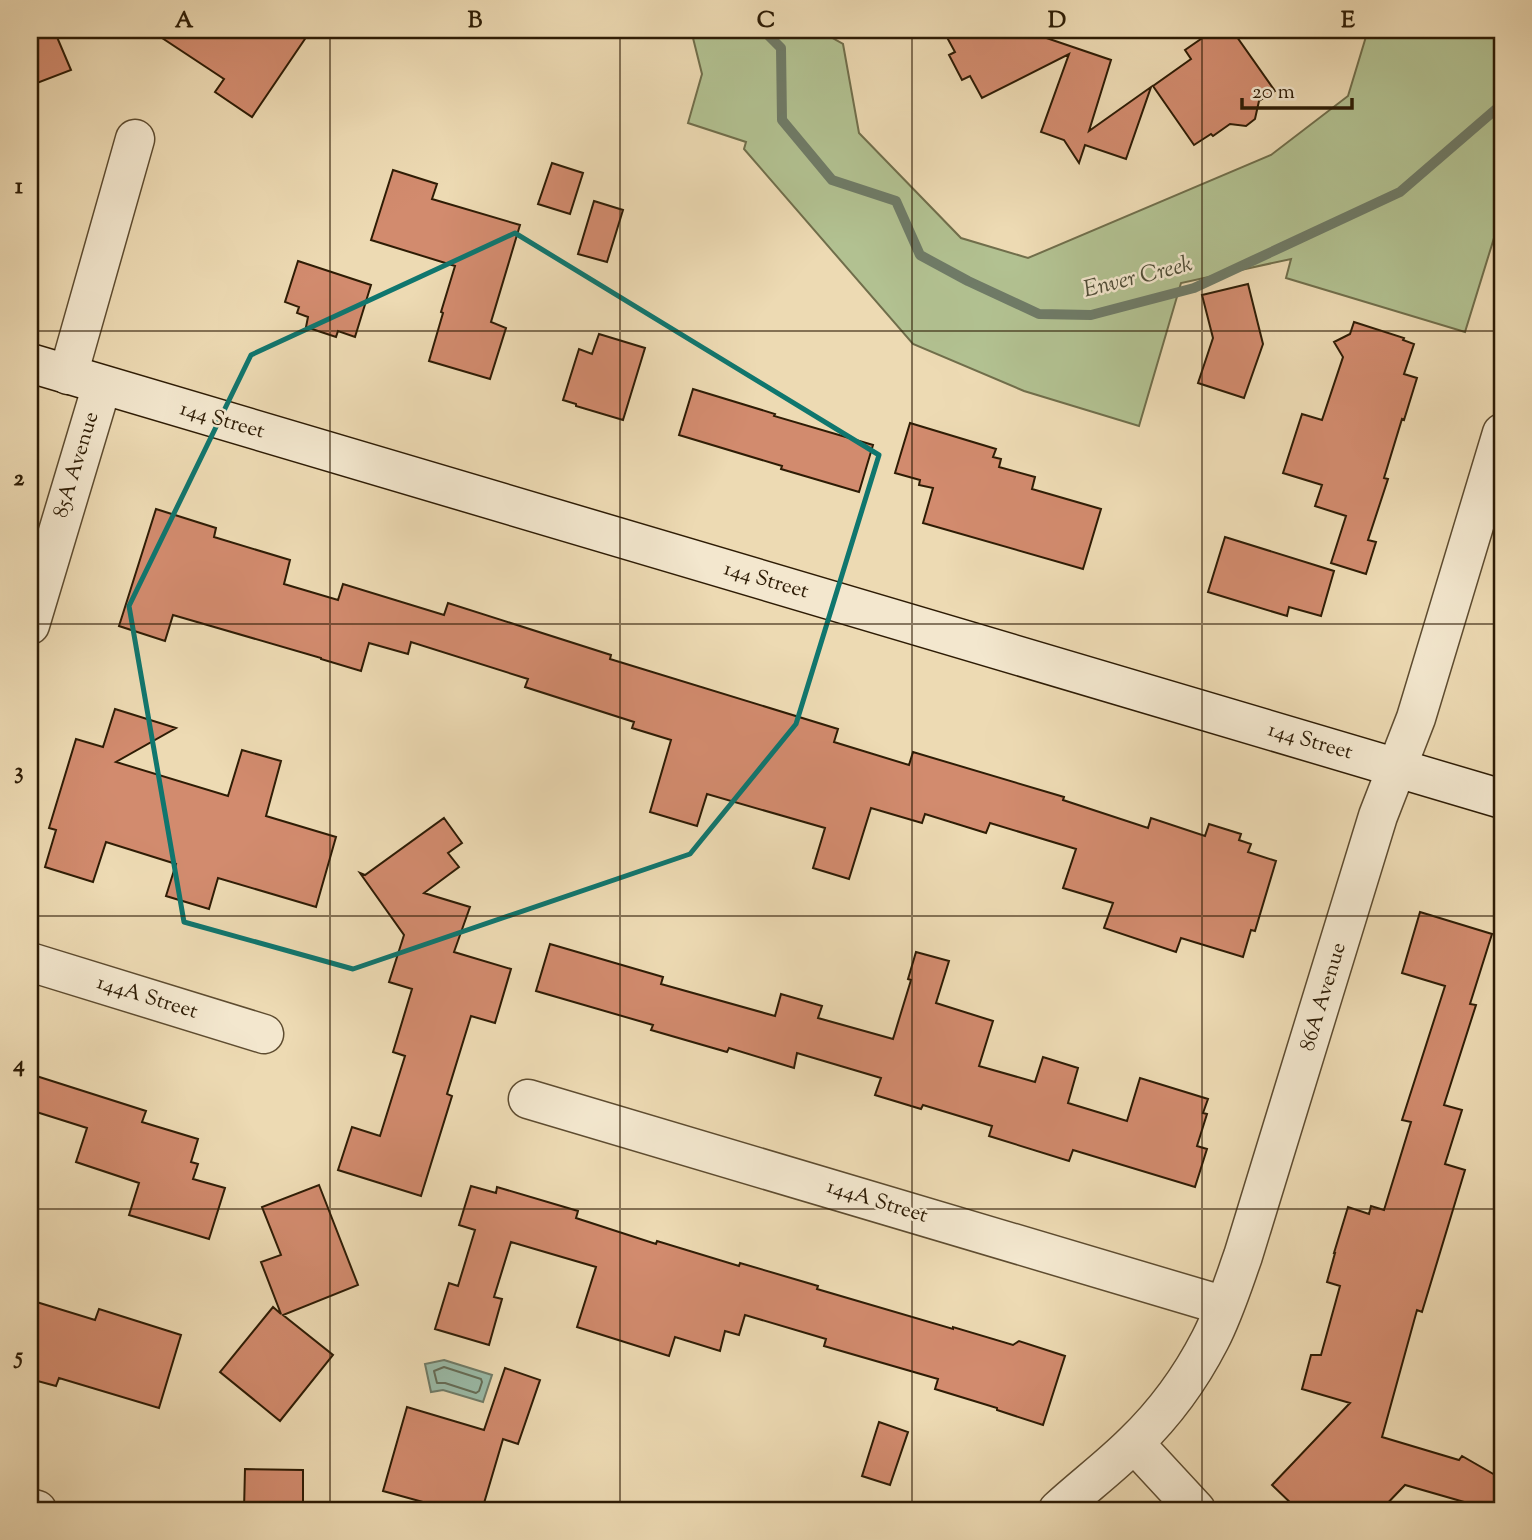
<svg xmlns="http://www.w3.org/2000/svg" width="1532" height="1540" viewBox="0 0 1532 1540" font-family="'Sorts Mill Goudy',serif">
  <rect width="100%" height="100%" fill="#eddab3"/>
  <filter id="stains"><feTurbulence type="fractalNoise" baseFrequency=".00286" numOctaves="4"/><feColorMatrix values="0 0 0 0 .2 0 0 0 0 .09 0 0 0 0 .02 0 0 0 .5 -.17"/></filter>
  <radialGradient id="worn" r=".72"><stop offset=".6" stop-color="#630" stop-opacity="0"/><stop offset="1" stop-color="#630" stop-opacity=".3"/></radialGradient>
  <!-- green -->
  <path fill="#b2c191" stroke="#706e4b" stroke-width="2" d="M 691,30 L 818,30 L 843,44 L 859,133 L 961,238 L 1028,258 L 1271,155 L 1348,96 L 1368,30 L 1502,30 L 1502,212 L 1465,332 L 1286,278 L 1291,259 L 1181,283 L 1139,426 L 1024,391 L 913,344 L 744,149 L 746,142 L 688,123 L 702,74 Z"/>
  <!-- water -->
  <path fill="#9abba8" stroke="#6f7b67" stroke-width="2" d="M 444,1360 L 492,1375 L 483,1402 L 443,1390 L 431,1392 L 425,1364 Z"/>
  <g fill="none" stroke-linecap="round" stroke-linejoin="round">
    <!-- shore -->
    <path stroke="#646c56" stroke-width="2" d="M 444,1367 L 481,1379 L 482,1382 L 479,1391 L 476,1393 L 445,1383 L 437,1383 L 434,1371 Z"/>
    <!-- stream -->
    <path stroke="#6f7b67" stroke-width="10" d="M 763,30 L 781,48 L 782,120 L 832,180 L 896,201 L 920,255 L 968,281 L 1039,314 L 1091,315 L 1194,288 L 1400,192 L 1502,104"/>
  </g>
  <!-- building -->
  <path fill="#d28b6e" stroke="#2e1c05" stroke-width="2" d="M 30,30 L 54,30 L 71,70 L 37,83 L 30,67 Z
    M 150,30 L 311,30 L 252,117 L 215,92 L 224,79 Z
    M 943,30 L 1023,30 L 1111,60 L 1089,131 L 1151,87 L 1126,159 L 1085,145 L 1079,163 L 1064,140 L 1041,132 L 1069,54 L 982,98 L 970,76 L 962,80 L 949,55 L 955,52 Z
    M 1214,30 L 1232,30 L 1275,91 L 1259,101 L 1255,119 L 1246,126 L 1230,124 L 1213,136 L 1211,134 L 1194,145 L 1153,86 L 1191,59 L 1185,50 Z
    M 552,163 L 583,173 L 570,214 L 538,204 Z
    M 393,170 L 437,184 L 432,199 L 520,225 L 491,322 L 506,328 L 490,379 L 429,361 L 443,313 L 441,312 L 455,266 L 371,240 Z
    M 594,201 L 623,210 L 607,262 L 578,254 Z
    M 298,261 L 371,285 L 355,337 L 338,331 L 336,337 L 306,327 L 308,317 L 297,313 L 299,307 L 285,302 Z
    M 1248,284 L 1263,344 L 1244,398 L 1198,383 L 1213,338 L 1202,295 Z
    M 1354,322 L 1404,338 L 1403,340 L 1414,344 L 1404,374 L 1417,378 L 1404,420 L 1402,419 L 1384,478 L 1388,479 L 1368,540 L 1376,542 L 1366,574 L 1331,563 L 1346,516 L 1315,506 L 1322,485 L 1283,473 L 1302,414 L 1322,420 L 1343,357 L 1334,342 L 1350,334 Z
    M 599,334 L 645,348 L 623,420 L 576,406 L 576,404 L 563,400 L 579,349 L 592,354 Z
    M 693,389 L 775,414 L 774,416 L 873,445 L 859,492 L 781,469 L 782,466 L 679,435 Z
    M 910,423 L 996,449 L 993,457 L 1001,459 L 999,467 L 1035,477 L 1032,489 L 1101,509 L 1083,569 L 923,523 L 933,488 L 919,485 L 920,480 L 895,473 Z
    M 156,509 L 216,528 L 214,537 L 290,560 L 284,584 L 338,600 L 343,584 L 444,615 L 448,603 L 611,655 L 610,659 L 838,729 L 834,742 L 909,765 L 913,752 L 1064,797 L 1063,800 L 1148,828 L 1151,818 L 1205,836 L 1209,824 L 1241,834 L 1239,840 L 1251,844 L 1248,852 L 1276,861 L 1255,931 L 1251,930 L 1243,957 L 1181,938 L 1176,952 L 1104,928 L 1113,903 L 1063,888 L 1076,849 L 990,823 L 986,833 L 925,814 L 922,823 L 871,808 L 849,879 L 813,868 L 825,828 L 707,794 L 697,826 L 650,812 L 671,740 L 632,728 L 634,722 L 525,687 L 528,679 L 411,642 L 408,654 L 369,643 L 361,671 L 321,659 L 321,658 L 173,615 L 165,641 L 119,626 Z
    M 1225,537 L 1334,571 L 1321,616 L 1289,607 L 1287,616 L 1208,592 Z
    M 115,709 L 176,728 L 116,762 L 228,796 L 242,750 L 281,761 L 266,816 L 336,837 L 316,907 L 218,878 L 209,909 L 166,896 L 176,864 L 106,842 L 93,882 L 45,867 L 56,830 L 49,828 L 76,739 L 103,747 Z
    M 444,818 L 462,843 L 448,853 L 459,867 L 424,893 L 470,907 L 454,952 L 511,969 L 495,1023 L 471,1016 L 447,1094 L 452,1096 L 421,1196 L 338,1170 L 352,1127 L 380,1136 L 405,1056 L 393,1052 L 412,989 L 389,982 L 404,935 L 360,873 L 365,875 Z
    M 1420,912 L 1492,934 L 1470,1004 L 1476,1005 L 1444,1105 L 1462,1110 L 1445,1164 L 1465,1170 L 1422,1312 L 1417,1310 L 1382,1437 L 1459,1460 L 1462,1456 L 1502,1479 L 1502,1510 L 1492,1510 L 1405,1485 L 1381,1510 L 1298,1510 L 1272,1485 L 1350,1403 L 1302,1389 L 1311,1355 L 1321,1355 L 1340,1286 L 1327,1282 L 1335,1253 L 1334,1253 L 1348,1207 L 1369,1214 L 1371,1206 L 1384,1210 L 1411,1122 L 1402,1120 L 1445,986 L 1402,973 Z
    M 550,944 L 663,977 L 661,984 L 775,1016 L 781,994 L 822,1006 L 818,1018 L 893,1039 L 911,980 L 908,979 L 916,952 L 949,961 L 936,1003 L 993,1021 L 979,1066 L 1035,1082 L 1043,1057 L 1078,1068 L 1068,1103 L 1127,1121 L 1140,1078 L 1208,1099 L 1203,1113 L 1207,1114 L 1197,1146 L 1207,1149 L 1195,1187 L 1073,1150 L 1069,1161 L 989,1136 L 992,1126 L 923,1105 L 921,1109 L 875,1095 L 881,1078 L 797,1053 L 794,1068 L 729,1048 L 727,1052 L 651,1030 L 653,1025 L 536,991 Z
    M 30,1074 L 146,1111 L 142,1122 L 198,1139 L 191,1162 L 198,1164 L 193,1179 L 225,1188 L 209,1239 L 129,1215 L 139,1183 L 76,1162 L 87,1128 L 30,1110 Z
    M 319,1185 L 358,1285 L 283,1315 L 333,1355 L 280,1421 L 220,1372 L 273,1307 L 281,1314 L 261,1262 L 281,1255 L 262,1207 Z
    M 471,1186 L 496,1193 L 497,1187 L 578,1211 L 576,1218 L 656,1244 L 657,1241 L 739,1266 L 740,1263 L 818,1286 L 817,1289 L 953,1329 L 953,1327 L 1013,1345 L 1019,1341 L 1065,1356 L 1043,1425 L 997,1410 L 997,1408 L 935,1389 L 938,1379 L 824,1346 L 826,1339 L 745,1315 L 739,1335 L 725,1331 L 720,1351 L 675,1337 L 669,1356 L 577,1327 L 596,1267 L 511,1242 L 494,1297 L 502,1299 L 489,1345 L 435,1329 L 449,1283 L 458,1286 L 475,1230 L 459,1225 Z
    M 30,1300 L 95,1320 L 99,1309 L 181,1335 L 159,1408 L 59,1378 L 56,1386 L 30,1379 Z
    M 505,1368 L 540,1380 L 518,1444 L 503,1439 L 482,1510 L 452,1510 L 383,1491 L 407,1407 L 484,1430 Z
    M 879,1422 L 908,1432 L 890,1485 L 862,1476 Z
    M 245,1469 L 303,1470 L 303,1510 L 244,1510 Z"/>
  <g fill="none" stroke-linecap="round" stroke-linejoin="round">
    <!-- street casing -->
    <g stroke="#5e4c30" stroke-width="41">
      <path id="street" d="M 68,375 L 135,139
        M 30,625 L 102,385
        M 30,962 L 264,1034
        M 528,1099 L 1225,1306
        M 1134,1443 L 1196,1510
        M 30,1508 L 37,1510
        M 1058,1510 C 1083,1487 1110,1467 1134,1443 C 1164,1414 1191,1377 1210,1340 C 1224,1313 1233,1284 1243,1256 L 1378,816 L 1416,718 L 1502,433"/>
    </g>
    <!-- secondary casing -->
    <g stroke="#2e1c05" stroke-width="41">
      <path id="secondary" d="M 30,363 L 1502,799"/>
    </g>
    <!-- street -->
    <use href="#street" stroke="#f3e7ce" stroke-width="38"/>
    <!-- secondary -->
    <use href="#secondary" stroke="#f3e7ce" stroke-width="38"/>
  </g>
  <!-- marked area -->
  <path fill="none" stroke="#0f766e" stroke-width="5" stroke-linejoin="round" d="M 515,233 L 879,455 L 796,724 L 690,854 L 353,969 L 184,922 L 129,606 L 251,355 Z"/>
  <!-- grid -->
  <path fill="none" stroke="#2e1c05" stroke-width="2" stroke-opacity="0.55" d="M 330,30 L 330,1510M 620,30 L 620,1510M 912,30 L 912,1510M 1202,30 L 1202,1510M 30,331 L 1502,331M 30,624 L 1502,624M 30,916 L 1502,916M 30,1209 L 1502,1209"/>
  <g text-anchor="middle" dominant-baseline="central" stroke-width="5" stroke-linejoin="round" paint-order="stroke">
    <!-- street labels -->
    <g font-size="21" fill="#2e1c05" stroke="#f3e7ce">
      <text transform="translate(222 421) rotate(16)">144 Street</text>
      <text transform="translate(77 465) rotate(-73)">85A Avenue</text>
      <text transform="translate(766 581) rotate(16)">144 Street</text>
      <text transform="translate(1310 742) rotate(16)">144 Street</text>
      <text transform="translate(1324 997) rotate(-73)">86A Avenue</text>
      <text transform="translate(147 998) rotate(17)">144A Street</text>
      <text transform="translate(877 1202) rotate(17)">144A Street</text>
    </g>
    <!-- water labels -->
    <g font-size="23" font-style="italic" fill="#4e4c36" stroke="#f3e7ce">
      <text transform="translate(1138 278) rotate(-14)">Enver Creek</text>
    </g>
  </g>
  <!-- margin -->
  <rect width="1532" height="1540" fill="none" stroke="#eddab3" stroke-width="77"/>
  <!-- scale -->
  <path d="M1242 98v10h110v-10" fill="none" stroke="#2e1c05" stroke-width="3.5"/>
  <text x="1252" y="98" font-size="21" fill="#2e1c05" stroke="#f3e7ce" stroke-width="5" paint-order="stroke">20 m</text>
  <rect x="38" y="38" width="1456" height="1464" fill="none" stroke="#2e1c05" stroke-width="2.5"/>
  <g font-size="23" text-anchor="middle" font-weight="bold" fill="#2e1c05">
    <text x="184" y="27">A</text>
    <text x="475" y="27">B</text>
    <text x="766" y="27">C</text>
    <text x="1057" y="27">D</text>
    <text x="1348" y="27">E</text>
    <text x="19" y="193">1</text>
    <text x="19" y="485">2</text>
    <text x="19" y="778">3</text>
    <text x="19" y="1071">4</text>
    <text x="19" y="1363">5</text>
  </g>
  <rect width="100%" height="100%" filter="url(#stains)"/>
  <rect width="100%" height="100%" fill="url(#worn)"/>
</svg>
